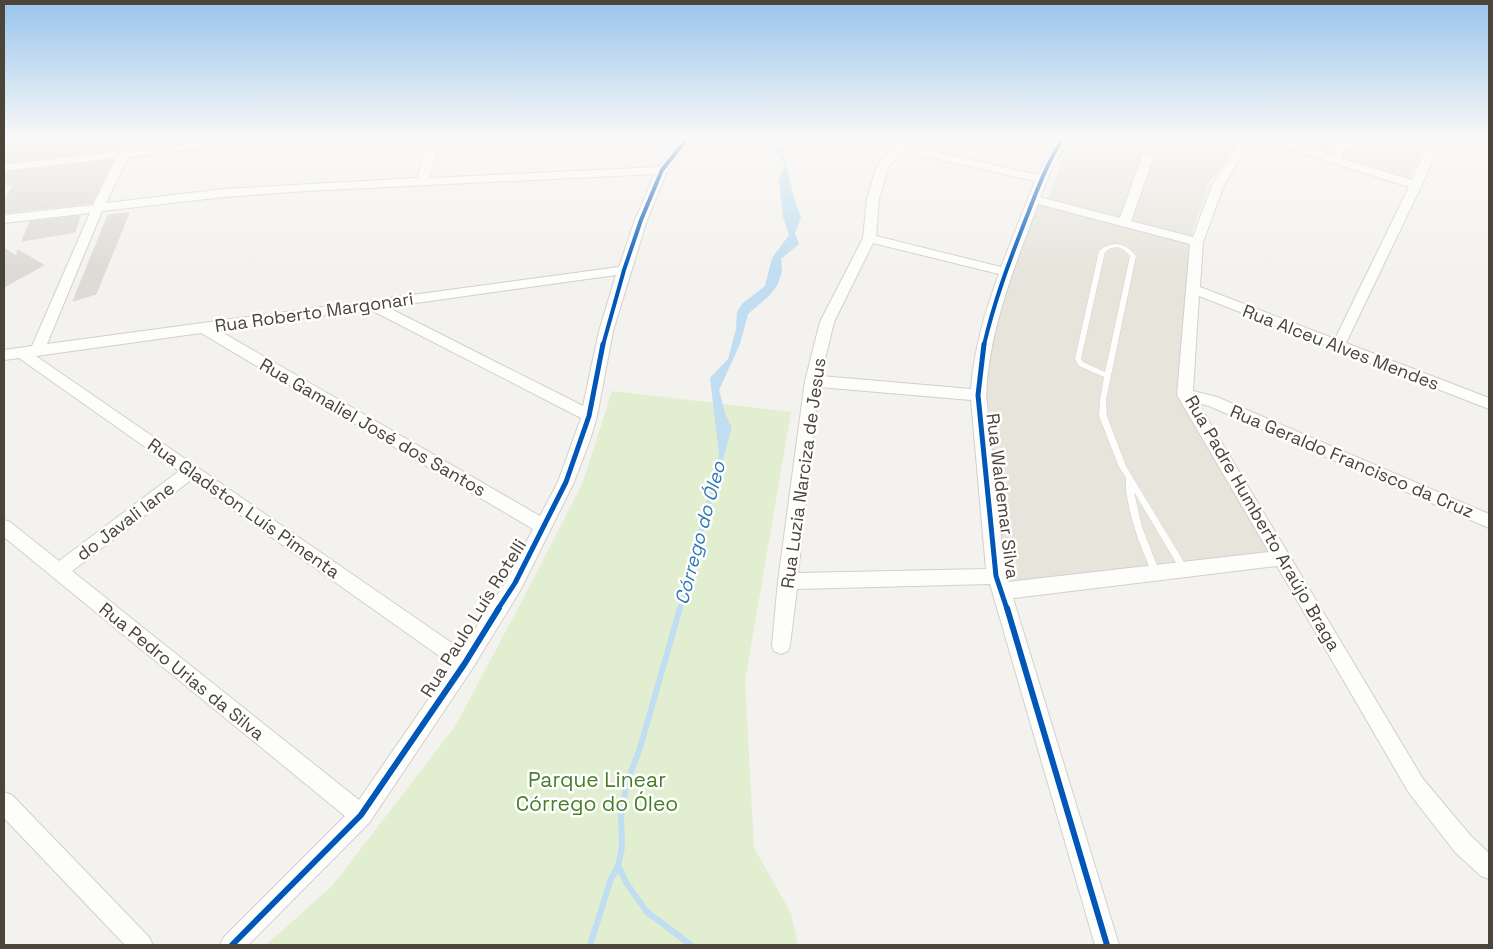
<svg xmlns="http://www.w3.org/2000/svg" width="1493" height="949" viewBox="0 0 1493 949" font-family="'Space Grotesk',sans-serif">
  <rect width="100%" height="100%" fill="#f4f2ee"/>
  <!-- residential -->
  <path fill="#e7e4dc" d="M 1073,140 L 1238,140 L 1209,183 L 1191,236 L 1048,198 L 1066,148 Z
    M 1281,140 L 1427,140 L 1409,180 Z
    M 1034,199 L 1197,242 L 1185,395 L 1282,558 L 1002,591 L 978,376 Z"/>
  <!-- green -->
  <path fill="#e1eecf" d="M 612,391 L 791,412 L 745,681 L 754,848 L 791,913 L 798,945 L 266,945 L 333,885 L 456,725 L 533,580 L 583,482 Z"/>
  <!-- water -->
  <path fill="#c0ddf1" d="M 776,140 L 785,140 L 783,153 L 795,201 L 801,217 L 795,233 L 799,244 L 781,259 L 782,271 L 778,284 L 770,295 L 748,314 L 740,344 L 719,390 L 729,428 L 720,463 L 710,378 L 728,359 L 736,329 L 737,312 L 742,304 L 765,286 L 772,258 L 789,235 L 783,217 L 779,181 L 785,165 L 775,150 Z"/>
  <g fill="none" stroke-linecap="round" stroke-linejoin="round">
    <!-- stream-far1 -->
    <path stroke="#c0ddf1" stroke-width="5" d="M 680,609 L 729,428 L 726,421"/>
    <!-- stream -->
    <path stroke="#c0ddf1" stroke-width="6" d="M 618,866 L 627,884 L 647,912 L 691,945
      M 590,945 L 611,879 L 618,866 L 622,847 L 621,816 L 627,782 L 640,748 L 680,608"/>
  </g>
  <!-- building -->
  <path fill="#dedbd6" stroke="#dcd9d4" d="M 4,140 L 100,140 L 99,142 L 122,140 L 118,149 L 4,163 Z
    M 112,160 L 92,203 L 4,213 L 4,201 L 14,184 L 4,185 L 4,173 Z
    M 129,213 L 96,294 L 73,301 L 108,215 Z
    M 80,216 L 75,232 L 22,241 L 30,222 Z
    M 4,248 L 16,256 L 18,250 L 44,265 L 4,287 Z"/>
  <g fill="none" stroke-linecap="round" stroke-linejoin="round">
    <!-- lane casing -->
    <g stroke="#d2d0cb" stroke-width="1">
      <path id="lane" d="M 1114,244 C 1124,244 1130,248 1136,256 L 1106,400 L 1107,416 L 1126,466 L 1187,567 L 1188,569 L 1187,571 L 1184,573 L 1181,571 L 1134,492 L 1142,527 L 1160,573 L 1159,576 L 1156,577 L 1153,576 L 1138,539 L 1131,516 L 1126,492 L 1126,478 L 1119,467 L 1099,416 L 1100,400 L 1104,377 L 1079,366 L 1075,359 L 1099,251 L 1104,247 ZM 1118,247 L 1124,250 L 1130,256 L 1105,372 L 1083,362 L 1081,359 L 1105,252 L 1111,248 Z"/>
    </g>
    <!-- street casing -->
    <g stroke="#d2d0cb" stroke-width="2">
      <path id="street" d="M 125,140 L 137,140 L 132,150 L 222,140 L 253,140 L 247,143 L 128,157 L 106,203 L 224,189 L 417,178 L 430,140 L 441,140 L 429,178 L 659,167 L 681,140 L 692,140 L 667,171 L 647,220 L 613,331 L 597,416 L 590,440 L 574,482 L 521,589 L 472,669 L 369,823 L 248,945 L 220,945 L 224,937 L 345,816 L 4,537 L 4,520 L 10,522 L 59,561 L 179,471 L 19,358 L 4,360 L 4,350 L 32,346 L 90,213 L 4,223 L 4,215 L 93,205 L 116,158 L 4,171 L 4,165 L 120,151 ZM 655,174 L 635,220 L 619,267 L 47,344 L 102,211 L 224,197 L 307,191 ZM 616,275 L 599,331 L 583,406 L 387,307 ZM 369,309 L 581,418 L 558,482 L 540,516 L 218,330 ZM 201,333 L 533,529 L 509,577 L 462,650 L 36,356 ZM 191,480 L 452,665 L 359,800 L 72,571 Z
        M 899,140 L 909,140 L 906,145 L 1038,175 L 1057,140 L 1067,140 L 1052,168 L 1040,197 L 1120,218 L 1142,156 L 1148,153 L 1152,154 L 1154,156 L 1131,221 L 1193,237 L 1212,185 L 1240,140 L 1250,140 L 1224,185 L 1203,242 L 1200,287 L 1335,339 L 1409,187 L 1266,142 L 1264,140 L 1280,140 L 1331,155 C 1336,142 1344,140 1357,140 L 1351,146 L 1345,149 L 1341,158 L 1412,180 L 1429,140 L 1440,140 L 1427,174 L 1346,343 L 1489,398 L 1489,409 L 1199,296 L 1193,391 L 1217,397 L 1489,514 L 1489,528 L 1209,406 L 1198,403 L 1423,779 L 1471,836 L 1489,853 L 1489,879 L 1481,876 L 1455,852 L 1409,793 L 1277,566 L 1013,598 L 1119,945 L 1095,945 L 990,584 L 797,589 L 790,645 L 788,651 L 781,654 L 774,651 L 772,645 L 778,581 L 805,381 L 820,322 L 863,238 L 867,199 L 876,168 ZM 901,151 L 1035,181 L 1001,267 L 876,236 L 879,199 L 888,168 ZM 1038,204 L 1190,244 L 1177,395 L 1269,552 L 1008,582 L 1005,576 L 986,395 C 989,328 1015,266 1038,204 ZM 873,243 L 999,274 C 985,311 974,349 971,389 L 821,376 L 834,322 ZM 819,387 L 971,400 L 986,569 L 798,573 Z
        M 4,792 L 12,795 L 149,937 L 153,945 L 125,945 L 4,818 Z"/>
    </g>
    <!-- lane -->
    <use href="#lane" fill="#fdfdfc" fill-rule="evenodd"/>
    <!-- street -->
    <use href="#street" fill="#fdfdfc" fill-rule="evenodd"/>
    <!-- cycleway-far2 casing -->
    <g stroke="#fff" stroke-width="6">
      <path id="cycleway-far2" d="M 603,345 L 624,270 L 641,220 L 662,170 L 686,140
        M 984,345 C 994,302 1009,262 1025,221 C 1036,193 1046,165 1062,140"/>
    </g>
    <!-- cycleway-far1 casing -->
    <g stroke="#fff" stroke-width="8">
      <path id="cycleway-far1" d="M 984,344 L 978,395 L 996,576 L 1007,609
        M 498,609 L 515,583 L 566,482 L 589,416 L 603,344"/>
    </g>
    <!-- cycleway casing -->
    <g stroke="#fff" stroke-width="9">
      <path id="cycleway" d="M 1007,608 L 1107,945
        M 232,945 L 361,815 L 465,663 L 499,608"/>
    </g>
    <!-- cycleway-far2 -->
    <use href="#cycleway-far2" stroke="#0057b8" stroke-width="4"/>
    <!-- cycleway-far1 -->
    <use href="#cycleway-far1" stroke="#0057b8" stroke-width="5"/>
    <!-- cycleway -->
    <use href="#cycleway" stroke="#0057b8" stroke-width="6"/>
  </g>
  <!-- sky -->
  <linearGradient id="sky" x2="0" y2="1"><stop stop-color="#98c4ec"/><stop offset="0.51" stop-color="#faf9f7"/><stop offset="1" stop-color="#faf9f7" stop-opacity="0"/></linearGradient>
  <rect width="1493" height="272" fill="url(#sky)"/>
  <g text-anchor="middle" dominant-baseline="central" stroke-width="5" stroke-linejoin="round" paint-order="stroke">
    <!-- street labels -->
    <g font-size="18" fill="#4b4439" stroke="#fff">
      <text transform="translate(314 312) rotate(-8)">Rua Roberto Margonari</text>
      <text transform="translate(1341 347) rotate(21)">Rua Alceu Alves Mendes</text>
      <text transform="translate(373 427) rotate(30)">Rua Gamaliel José dos Santos</text>
      <text transform="translate(1352 461) rotate(23)">Rua Geraldo Francisco da Cruz</text>
      <text transform="translate(803 473) rotate(-82)">Rua Luzia Narciza de Jesus</text>
      <text transform="translate(1003 496) rotate(83)">Rua Waldemar Silva</text>
      <text transform="translate(244 508) rotate(35)">Rua Gladston Luís Pimenta</text>
      <text transform="translate(125 521) rotate(-37)">do Javali lane</text>
      <text transform="translate(1263 523) rotate(60)">Rua Padre Humberto Araújo Braga</text>
      <text transform="translate(473 618) rotate(-58)">Rua Paulo Luís Rotelli</text>
      <text transform="translate(182 671) rotate(39)">Rua Pedro Urias da Silva</text>
    </g>
    <!-- water labels -->
    <g font-size="19" font-style="italic" fill="#2e7ab2" stroke="#fff">
      <text transform="translate(700 533) rotate(-75)">Córrego do Óleo</text>
    </g>
    <!-- near-park labels -->
    <g font-size="21" fill="#4a7f2a" stroke="#fff">
      <text x="597" y="779">Parque Linear<tspan x="597" dy="24">Córrego do Óleo</tspan></text>
    </g>
  </g>
  <!-- border -->
  <rect width="1493" height="949" fill="none" stroke="#4b4439" stroke-width="10"/>
</svg>
